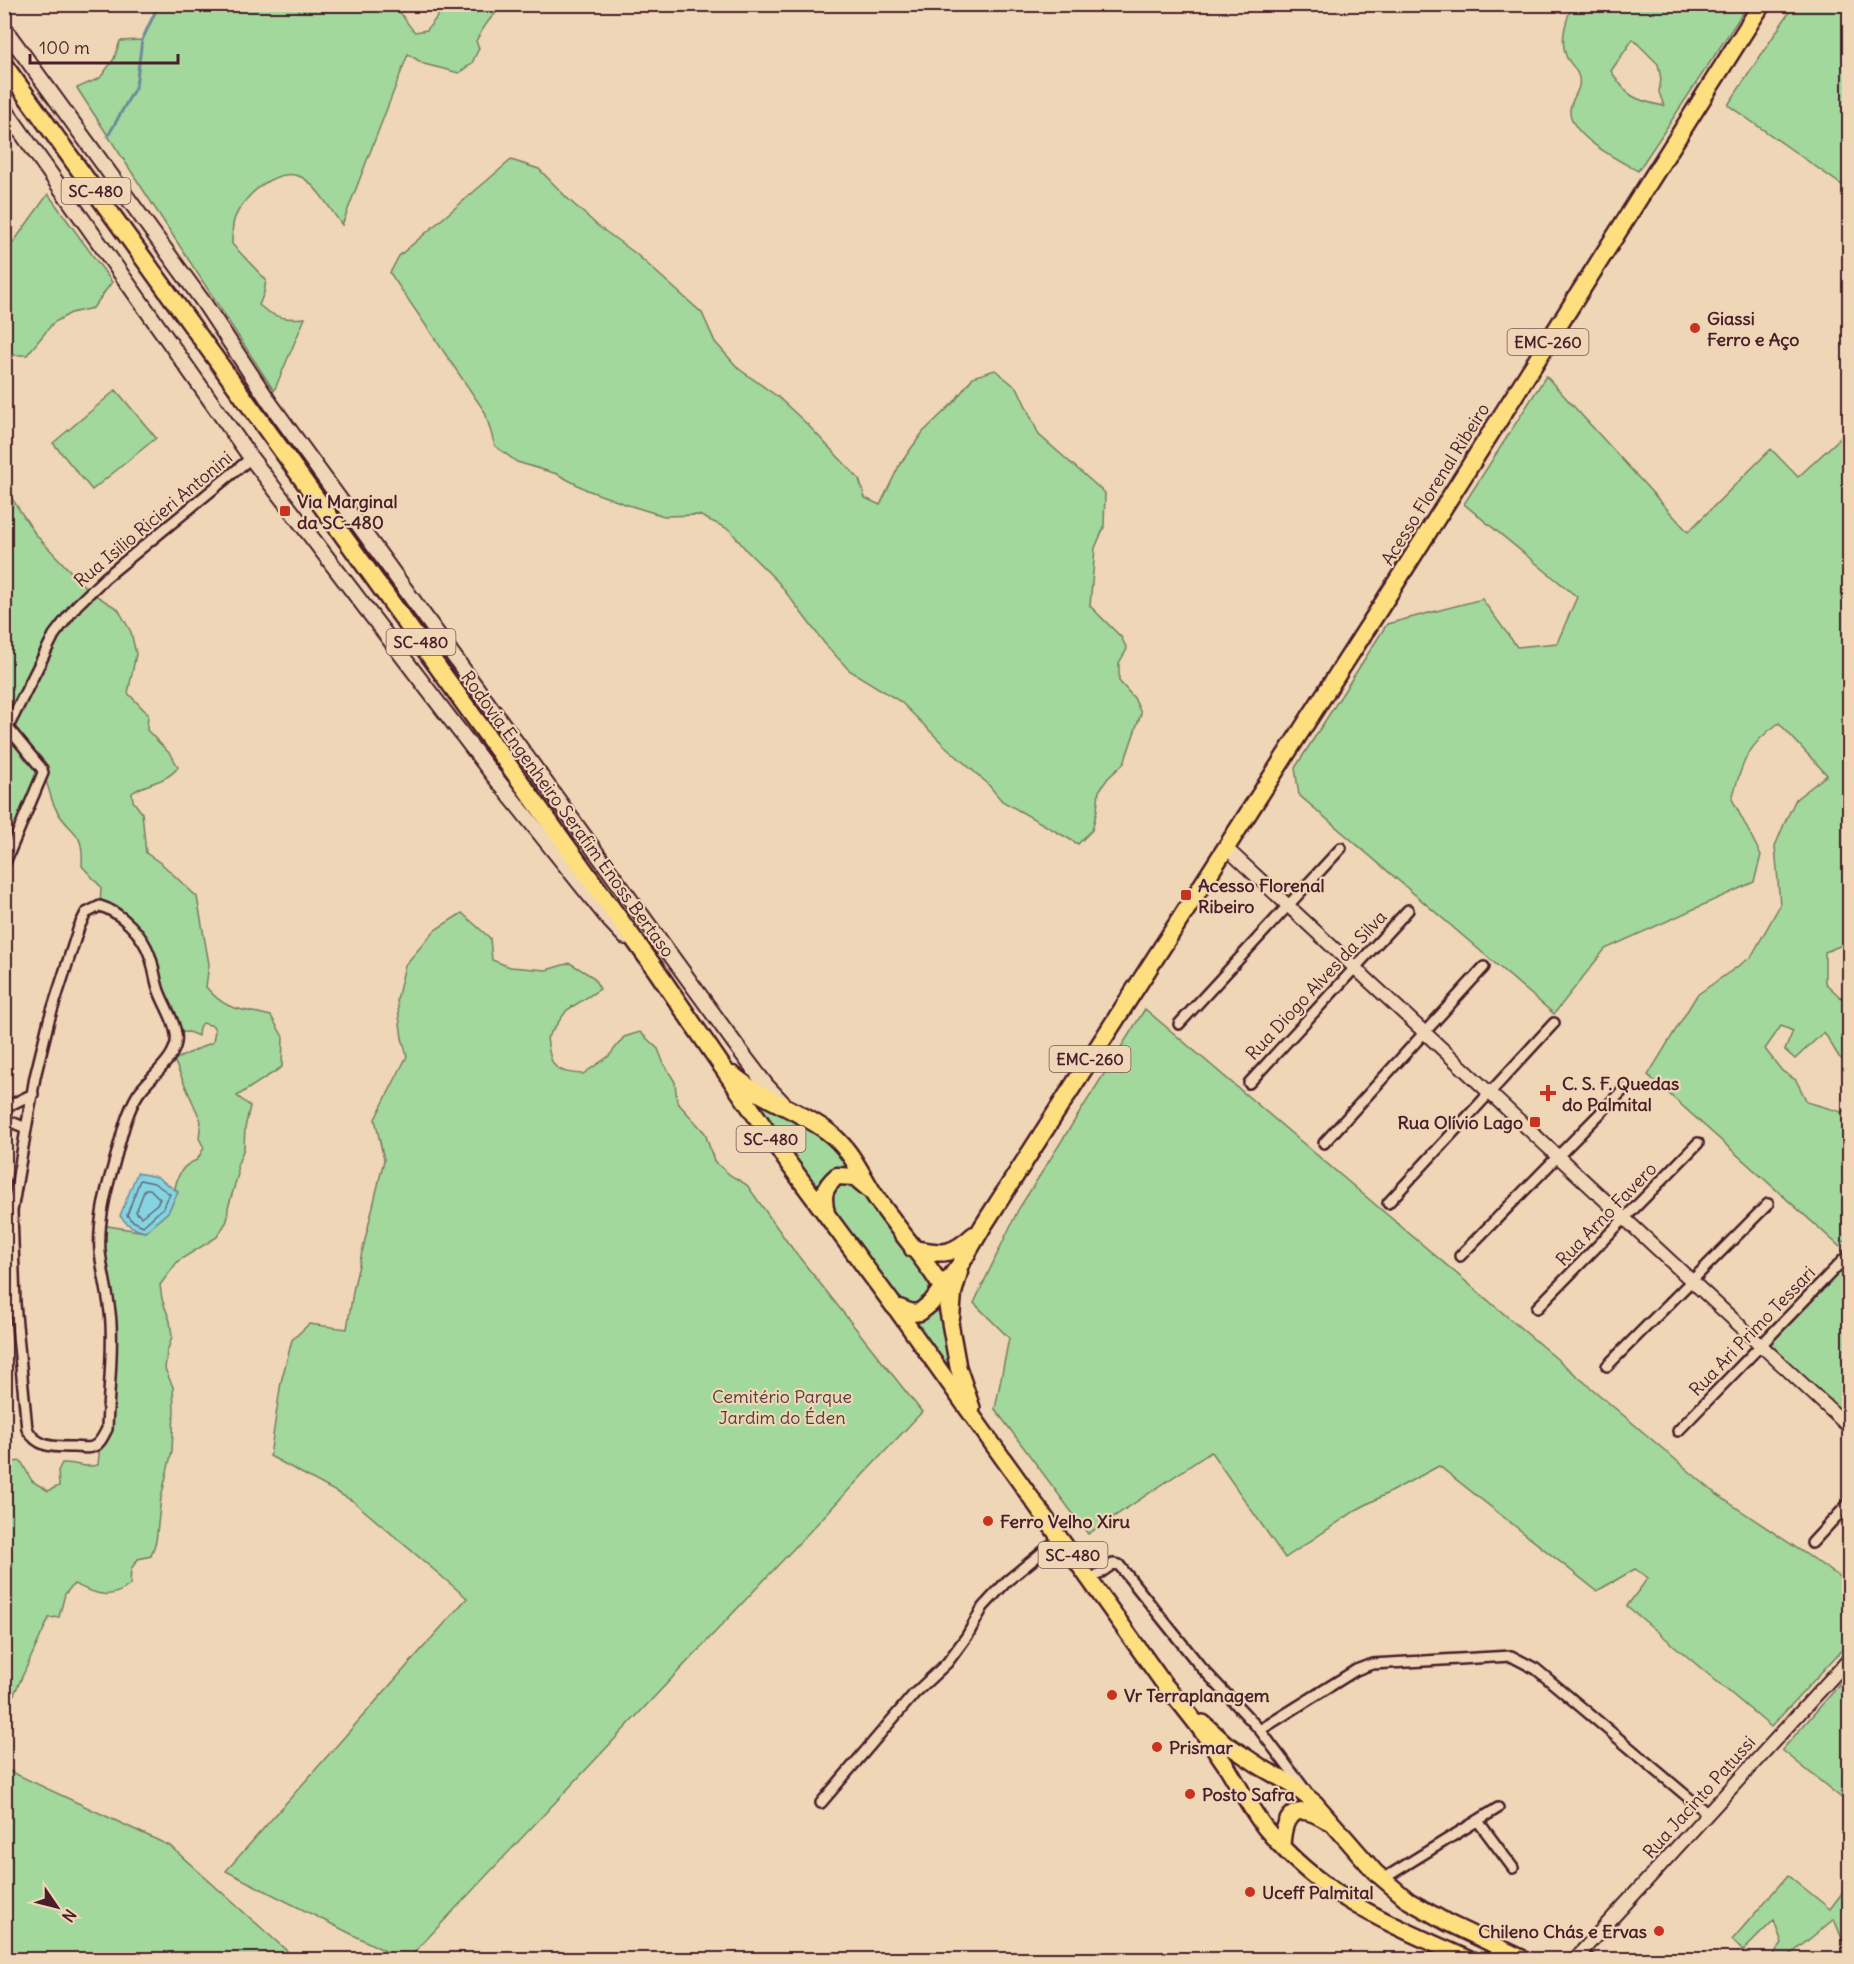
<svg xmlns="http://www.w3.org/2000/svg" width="1854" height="1964" viewBox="0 0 1854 1964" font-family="Delius,sans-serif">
  <rect width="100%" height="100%" fill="#eed6b6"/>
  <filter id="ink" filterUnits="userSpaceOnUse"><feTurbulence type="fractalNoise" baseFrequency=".0167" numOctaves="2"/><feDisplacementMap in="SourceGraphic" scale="12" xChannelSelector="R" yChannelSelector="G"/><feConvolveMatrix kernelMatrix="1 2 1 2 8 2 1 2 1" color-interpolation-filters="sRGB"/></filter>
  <g filter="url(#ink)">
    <!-- green -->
    <path fill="#a2d89c" stroke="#767c64" stroke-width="1.5" fill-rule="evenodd" d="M 1572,4 L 1748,5 L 1638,171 C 1618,160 1572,137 1570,112 C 1569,100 1582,91 1579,78 C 1578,71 1571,64 1567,58 C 1559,40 1566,22 1572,4 ZM 1633,39 L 1658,64 L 1661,79 L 1659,92 L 1664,106 C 1633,100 1628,97 1611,71 Z
      M 159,5 L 393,5 C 403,13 406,24 415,32 L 427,30 L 446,5 L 506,5 C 492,14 484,26 476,41 L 479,48 L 472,63 L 459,73 L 424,64 L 408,54 L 342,225 C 332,212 317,186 303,178 C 277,164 242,197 234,220 C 232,227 232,237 232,244 L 266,280 L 264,293 L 259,305 C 274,318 286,320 305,318 L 274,391 L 77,88 L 100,78 L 114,59 L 120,41 L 142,40 Z
      M 1794,5 L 1849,5 L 1849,190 L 1728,105 Z
      M 511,160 L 539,169 L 568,199 L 598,226 L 635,253 L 702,313 L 715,342 L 739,369 L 778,397 L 807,424 L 859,479 L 865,498 L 880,505 L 900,464 L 923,432 L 954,402 L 973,377 L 995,370 L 1018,389 L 1039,435 L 1105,493 L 1104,527 L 1095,548 L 1090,606 L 1121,637 L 1127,649 L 1119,663 L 1119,681 L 1134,698 L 1141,713 L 1124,763 L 1108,778 L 1099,791 L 1097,810 L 1092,830 L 1078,844 L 1002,801 L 987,783 L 945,746 L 901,702 L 849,670 L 825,644 L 778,582 L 747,551 L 730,530 L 699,515 L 664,516 L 628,505 L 587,490 L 557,474 L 517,462 L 495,446 L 485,412 L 390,273 L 399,256 Z
      M 48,194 L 112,282 L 93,308 L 71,313 L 53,323 L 27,355 L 5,355 L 5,254 Z
      M 1546,376 L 1688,532 L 1771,449 L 1798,477 L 1849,430 L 1850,628 L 1846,632 L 1849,635 L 1849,681 L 1841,693 L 1850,702 L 1850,954 L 1842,945 L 1825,952 L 1825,983 L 1849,1005 L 1849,1064 L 1839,1057 L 1824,1032 L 1795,1059 L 1785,1050 L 1793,1031 L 1781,1026 L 1765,1049 L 1782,1071 L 1796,1080 L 1807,1102 L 1841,1112 L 1849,1108 L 1849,1237 L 1839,1246 L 1648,1075 L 1697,995 L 1751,957 L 1780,905 L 1775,846 L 1785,822 L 1796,799 L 1827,775 L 1779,723 C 1747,745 1742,763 1732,799 L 1761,855 L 1754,882 L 1605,949 L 1554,1014 L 1299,795 L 1295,768 L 1387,624 L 1482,599 L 1517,647 L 1557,643 L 1577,597 L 1464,504 Z
      M 116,390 L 156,438 L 92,490 L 53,443 Z
      M 5,463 L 9,494 L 36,535 L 90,592 L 118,609 L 131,632 L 136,654 L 128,693 L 148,714 L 147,730 L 172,756 L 178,767 C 168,782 145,783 132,793 L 133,801 L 142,813 L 146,853 L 162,864 L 197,897 L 209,964 L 206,987 C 228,1013 241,1008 271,1016 L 283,1037 L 282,1067 L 237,1096 L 250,1106 L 245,1128 L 244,1148 L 237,1166 L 238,1174 L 228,1208 L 227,1221 L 217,1237 L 178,1261 L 160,1285 L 162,1299 L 170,1321 L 172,1337 L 167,1352 L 165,1369 L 173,1387 L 174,1411 L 172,1451 L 161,1498 L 156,1541 L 151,1556 L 138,1559 L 131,1569 L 130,1585 C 109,1601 96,1594 74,1584 L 65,1594 L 59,1617 L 49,1618 L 5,1714 L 5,1463 L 21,1461 L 32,1481 L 48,1491 L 59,1486 L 58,1471 L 62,1463 C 78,1462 82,1469 98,1465 L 112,1327 L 101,1225 L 145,1232 L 168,1212 L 178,1192 L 175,1188 C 178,1173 183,1165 197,1160 L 204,1148 L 199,1138 L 201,1121 L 174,1060 L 213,1042 L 215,1030 L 213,1026 L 203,1023 L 199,1027 L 198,1036 L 189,1032 L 176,1033 L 139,935 L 100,906 L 101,887 L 82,866 C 84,829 72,836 57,811 C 50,800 49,785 43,774 L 5,865 Z
      M 462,913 L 490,938 L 492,960 L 510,967 L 546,970 L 570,963 L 593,977 L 600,989 L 567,1010 L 547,1038 C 551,1067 553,1072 583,1074 L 609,1056 L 624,1037 L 640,1032 L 658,1049 L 664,1064 L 675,1082 L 677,1102 L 705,1133 L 714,1161 L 730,1175 L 747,1185 L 788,1243 L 922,1412 L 408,1959 L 401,1959 L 226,1871 L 467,1598 L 353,1501 L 270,1456 L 281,1382 L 292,1340 L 309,1324 L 347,1329 L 354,1286 L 384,1160 L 375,1119 L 407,1056 L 402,1038 L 397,1000 L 405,965 L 435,930 Z
      M 1145,1009 L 1716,1494 L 1849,1583 L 1849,1642 L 1771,1727 L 1627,1606 L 1648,1578 L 1635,1569 L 1597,1591 L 1439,1466 L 1358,1509 L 1285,1558 L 1211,1452 L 1088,1534 L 995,1409 L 1009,1338 L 974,1303 L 1018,1210 Z
      M 756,1098 L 809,1124 L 856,1167 L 837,1170 L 816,1186 L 754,1100 Z
      M 840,1183 L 857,1183 L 929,1280 C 932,1302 918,1306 900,1301 L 830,1206 L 832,1192 Z
      M 1841,1271 L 1849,1275 L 1849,1424 L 1769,1346 Z
      M 939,1300 L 953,1372 L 917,1325 Z
      M 1849,1674 L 1849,1804 L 1782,1750 Z
      M 5,1769 L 170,1846 L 296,1959 L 5,1959 Z
      M 1788,1875 L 1830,1909 L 1849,1884 L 1849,1956 L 1834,1919 L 1785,1959 L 1770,1959 L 1782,1943 L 1774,1920 L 1743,1951 L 1732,1940 Z"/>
    <!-- water -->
    <path fill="#85d4e1" stroke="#6d8c98" stroke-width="1.5" d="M 137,1173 L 157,1177 L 178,1192 L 168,1212 L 145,1232 C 134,1230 127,1225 120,1216 Z"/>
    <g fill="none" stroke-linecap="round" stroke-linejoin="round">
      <!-- shore -->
      <path stroke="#626774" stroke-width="1.5" d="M 140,1180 L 154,1183 L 170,1194 L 163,1208 L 143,1226 L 131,1220 L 127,1215 Z
        M 145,1189 L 150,1189 L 160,1199 L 157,1204 L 141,1217 L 136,1212 Z"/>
      <!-- stream -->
      <path stroke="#6d8c98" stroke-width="3" d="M 108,136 L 136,86 L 142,40 L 159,4"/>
      <!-- minor casing -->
      <g stroke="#4a1f2b" stroke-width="14">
        <path id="minor" d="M 4,723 L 42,769 L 43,773 L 4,865
          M 8,727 L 54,635 L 77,605 L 105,578 L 251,458
          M 100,906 C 121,912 143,935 150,956 C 154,967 155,980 159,991 C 164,1005 174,1019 176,1034 C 180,1057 150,1076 138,1094 C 125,1115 120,1143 113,1167 C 105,1193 98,1225 100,1252 C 103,1277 110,1300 111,1324 C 113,1359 108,1395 107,1429 C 103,1436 100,1445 92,1447 C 87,1449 78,1447 73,1447 C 53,1447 38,1448 27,1429 L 15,1304 L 12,1211 L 35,1077 L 49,1020 L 79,927 L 86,913 Z
          M 1179,1024 L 1341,848
          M 1249,1083 L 1408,910
          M 4,1108 L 33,1094
          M 4,1119 L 26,1128
          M 1324,1143 L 1484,967
          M 1388,1203 L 1554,1023
          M 1460,1256 L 1626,1087
          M 1537,1308 L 1698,1143
          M 1607,1366 L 1768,1204
          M 1678,1431 L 1850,1253
          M 1812,1543 L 1850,1502
          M 1090,1580 L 1113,1564 L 1119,1565 L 1200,1666 L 1260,1730 L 1306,1791
          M 1260,1730 L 1356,1670 L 1372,1664 L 1511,1656 L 1536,1669 L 1708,1814
          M 821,1803 L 914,1694 L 947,1663 L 967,1636 L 983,1607 L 1007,1581 L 1060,1538
          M 1478,1821 L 1513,1868
          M 1383,1879 L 1498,1808
          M 1580,1954 L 1591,1960"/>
      </g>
      <!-- tertiary casing -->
      <g stroke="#4a1f2b" stroke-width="16">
        <path id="tertiary" d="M 1225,847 L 1850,1428
          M 1574,1960 L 1850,1658"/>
      </g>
      <!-- secondary casing -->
      <g stroke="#4a1f2b" stroke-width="18">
        <path id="secondary" d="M 4,28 L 204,303 L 270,403 L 741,1052 L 766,1085 L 783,1103
          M 4,108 L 251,458 L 493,775 L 610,921 L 625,937"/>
      </g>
      <!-- primary casing -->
      <g stroke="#4a1f2b" stroke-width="20">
        <path id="primary" d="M 894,1306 L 1164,1684 C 1187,1710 1208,1738 1227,1767 C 1240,1788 1251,1810 1266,1829 C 1325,1900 1389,1923 1470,1960
          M 947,1306 L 958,1367 L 972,1408
          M 1203,1723 L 1225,1743 L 1261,1767 L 1292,1785 L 1315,1803 L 1375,1872 L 1409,1901 L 1448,1923 L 1526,1960
          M 1282,1846 C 1284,1810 1298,1803 1327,1821"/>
      </g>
      <!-- trunk casing -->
      <g stroke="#4a1f2b" stroke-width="21">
        <path id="trunk" d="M 4,65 L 654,967 L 789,1164 L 894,1306 L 912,1313 L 920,1312 L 931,1303 L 962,1262 L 983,1226 L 1380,608 L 1762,4
          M 733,1075 C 761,1099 797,1109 827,1131 C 851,1149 859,1171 875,1196 C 881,1205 888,1214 894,1222 C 910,1245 929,1264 942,1288
          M 826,1213 C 822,1196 823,1188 837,1176 L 855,1177 L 869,1189
          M 913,1249 C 943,1254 950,1257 974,1235
          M 951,1318 L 953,1293 L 959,1272"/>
      </g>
      <!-- minor -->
      <use href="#minor" stroke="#eed6b6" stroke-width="9"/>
      <!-- tertiary -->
      <use href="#tertiary" stroke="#eed6b6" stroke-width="12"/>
      <!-- secondary -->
      <use href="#secondary" stroke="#eed6b6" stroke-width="14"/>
      <!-- primary -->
      <use href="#primary" stroke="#fedf80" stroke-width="15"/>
      <!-- trunk -->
      <use href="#trunk" stroke="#fedf80" stroke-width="16"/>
    </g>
  </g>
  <!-- markers -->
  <g fill="#c8321e" stroke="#eed6b6" stroke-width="2">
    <circle cx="1695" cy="328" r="6"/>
    <rect x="279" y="505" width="12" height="12" rx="3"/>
    <rect x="1180" y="889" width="12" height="12" rx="3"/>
    <path d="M1545 1084h6v6h6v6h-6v6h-6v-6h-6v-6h6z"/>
    <rect x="1529" y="1116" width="12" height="12" rx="3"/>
    <circle cx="988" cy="1521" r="6"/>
    <circle cx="1112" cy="1695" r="6"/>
    <circle cx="1157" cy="1747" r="6"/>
    <circle cx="1190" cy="1794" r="6"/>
    <circle cx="1250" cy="1892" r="6"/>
    <circle cx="1659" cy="1931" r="6"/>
  </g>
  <g text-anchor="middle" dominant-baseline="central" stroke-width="4.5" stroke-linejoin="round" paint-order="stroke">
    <!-- shield labels -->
    <g fill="#eed6b6" stroke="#7b5655" stroke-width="1.5">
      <rect x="61.5" y="178" width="69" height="26" rx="4.5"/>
      <rect x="1507.5" y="329" width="81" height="26" rx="4.5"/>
      <rect x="386.5" y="629" width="69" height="26" rx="4.5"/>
      <rect x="1049.5" y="1046" width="81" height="26" rx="4.5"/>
      <rect x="736.5" y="1126" width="69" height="26" rx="4.5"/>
      <rect x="1038.5" y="1542" width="69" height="26" rx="4.5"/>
    </g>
    <g font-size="16" font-weight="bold" fill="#4a1f2b">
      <text x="96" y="191">SC-480</text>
      <text x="1548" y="342">EMC-260</text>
      <text x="421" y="642">SC-480</text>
      <text x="1090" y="1059">EMC-260</text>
      <text x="771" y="1139">SC-480</text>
      <text x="1073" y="1555">SC-480</text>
    </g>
    <!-- poi labels -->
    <g font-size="18" font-weight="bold" fill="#4a1f2b" stroke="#eed6b6" text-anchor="start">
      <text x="1707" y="318">Giassi<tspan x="1707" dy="21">Ferro e Aço</tspan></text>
      <text x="297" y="501">Via Marginal<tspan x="297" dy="21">da SC-480</tspan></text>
      <text x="1198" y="885">Acesso Florenal<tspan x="1198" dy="21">Ribeiro</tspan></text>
      <text x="1562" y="1083">C. S. F. Quedas<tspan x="1562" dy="21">do Palmital</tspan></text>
      <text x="1523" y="1122" text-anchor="end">Rua Olívio Lago</text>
      <text x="1000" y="1521">Ferro Velho Xiru</text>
      <text x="1124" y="1695">Vr Terraplanagem</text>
      <text x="1169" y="1747">Prismar</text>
      <text x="1202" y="1794">Posto Safra</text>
      <text x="1262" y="1892">Uceff Palmital</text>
      <text x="1647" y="1931" text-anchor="end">Chileno Chás e Ervas</text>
    </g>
    <!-- street labels -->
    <g font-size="18" fill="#4a1f2b" stroke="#eed6b6">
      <text transform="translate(1435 484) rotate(-58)">Acesso Florenal Ribeiro</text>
      <text transform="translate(153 519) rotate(-40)">Rua Isilio Ricieri Antonini</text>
      <text transform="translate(568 814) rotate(54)">Rodovia Engenheiro Serafim Enoss Bertaso</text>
      <text transform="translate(1316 985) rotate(-47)">Rua Diogo Alves da Silva</text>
      <text transform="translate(1606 1214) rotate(-46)">Rua Arno Favero</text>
      <text transform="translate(1752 1331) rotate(-46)">Rua Ari Primo Tessari</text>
      <text transform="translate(1699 1797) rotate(-48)">Rua Jacinto Patussi</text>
    </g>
    <!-- park labels -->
    <g font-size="18" fill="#573b3c" stroke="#eed6b6">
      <text x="782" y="1396">Cemitério Parque<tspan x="782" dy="21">Jardim do Éden</tspan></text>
    </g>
  </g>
  <!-- margin -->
  <rect width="1854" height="1964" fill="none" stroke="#eed6b6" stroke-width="24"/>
  <rect x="12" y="12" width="1830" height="1940" fill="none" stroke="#4a1f2b" stroke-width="2" filter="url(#ink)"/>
  <!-- north arrow -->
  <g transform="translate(57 1907) rotate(125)" stroke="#eed6b6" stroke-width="4.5" paint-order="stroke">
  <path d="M0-4.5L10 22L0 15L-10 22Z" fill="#4a1f2b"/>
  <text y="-9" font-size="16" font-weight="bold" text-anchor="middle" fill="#4a1f2b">N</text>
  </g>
  <!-- scale -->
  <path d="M30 54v9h148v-9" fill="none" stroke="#4a1f2b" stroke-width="3"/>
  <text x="39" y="54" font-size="18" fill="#4a1f2b" stroke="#eed6b6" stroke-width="4.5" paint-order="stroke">100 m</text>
</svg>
